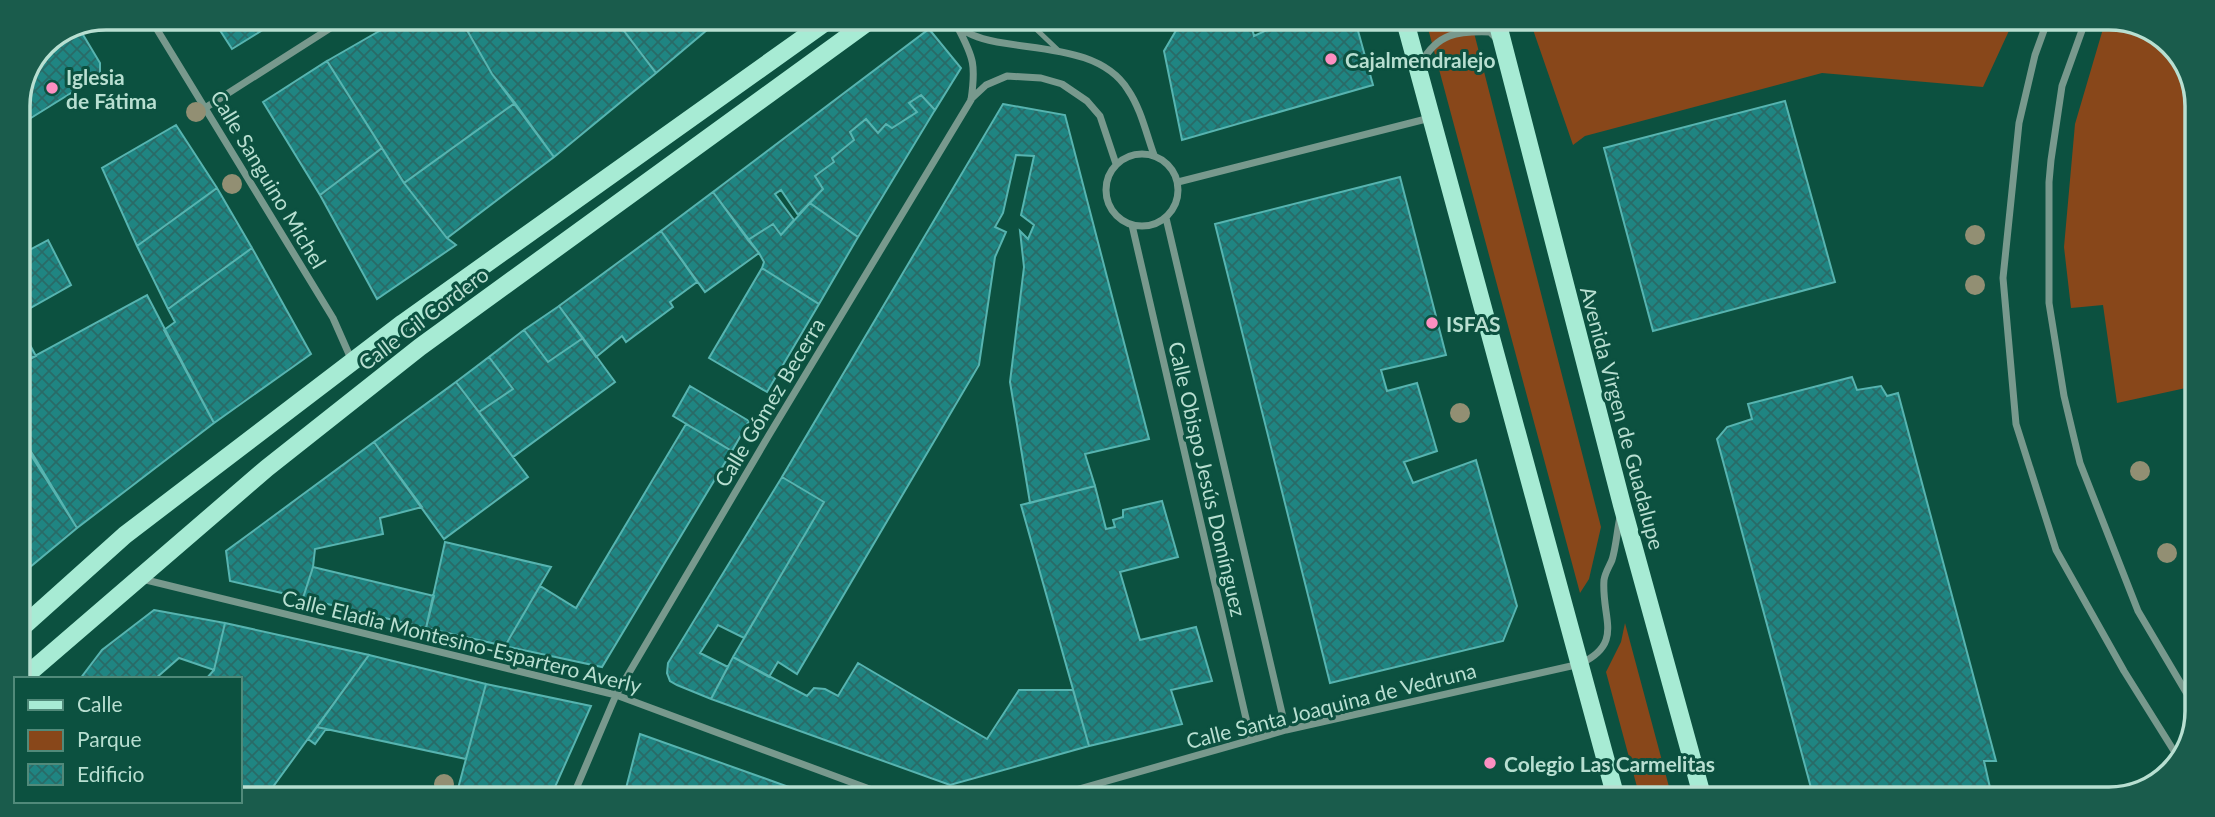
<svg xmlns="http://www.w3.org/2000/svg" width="2215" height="817" viewBox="0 0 2215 817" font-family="Lato,sans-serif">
  <defs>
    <pattern id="building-cross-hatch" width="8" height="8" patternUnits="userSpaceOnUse" patternTransform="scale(1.75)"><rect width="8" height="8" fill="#1f8582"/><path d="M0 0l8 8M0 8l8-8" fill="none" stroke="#296b67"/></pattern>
  </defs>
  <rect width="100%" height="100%" fill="#0c5140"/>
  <!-- green -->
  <path fill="#88471a" d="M 1426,21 L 1471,21 L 1601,527 L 1589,579 L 1580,593 Z
    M 1530,21 L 2013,22 L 1983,87 L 1822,73 L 1585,136 L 1573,145 Z
    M 2105,22 L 2138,22 L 2179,52 L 2197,99 L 2195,386 L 2117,403 L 2103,305 L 2071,308 L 2064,247 L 2075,124 Z
    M 1625,623 L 1672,798 L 1640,798 L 1606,672 L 1621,642 Z"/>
  <!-- building -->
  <path fill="url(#building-cross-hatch)" stroke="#57b4b0" stroke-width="2" d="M 212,18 L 282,18 L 232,49 Z
    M 402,18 L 460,18 L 492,74 L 515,103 L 404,183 L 327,61 Z
    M 460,18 L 615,19 L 656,73 L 554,157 L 492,74 Z
    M 615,19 L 720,19 L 656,73 Z
    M 1185,20 L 1250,20 L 1254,36 L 1289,20 L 1355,20 L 1373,85 L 1182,140 L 1164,51 L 1181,22 Z
    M 79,28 L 100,63 L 100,75 L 18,126 L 18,100 L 44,43 Z
    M 929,29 L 961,68 L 935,110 L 921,95 L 909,103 L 917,112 L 892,128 L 886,124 L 878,133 L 866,119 L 850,132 L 854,140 L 832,158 L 834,162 L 815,176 L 823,189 L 798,215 L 781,190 L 775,194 L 794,220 L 781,235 L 773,224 L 748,240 L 713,192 Z
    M 327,61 L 382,148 L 320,195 L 263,102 Z
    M 921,95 L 935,110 L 858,237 L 810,203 L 823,189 L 815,176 L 834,162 L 832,158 L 854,140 L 850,132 L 866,119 L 878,133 L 886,124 L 892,128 L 917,112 L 909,103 Z
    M 1785,101 L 1835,282 L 1653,331 L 1604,148 Z
    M 515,103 L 554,157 L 447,238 L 404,183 Z
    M 1003,104 L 1065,115 L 1149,439 L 1085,454 L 1095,486 L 1030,503 L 1010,382 L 1024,267 L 1020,231 L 1028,239 L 1034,225 L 1021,215 L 1034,156 L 1016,155 L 1003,213 L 995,227 L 1006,232 L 995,257 L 979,365 L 797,674 L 778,662 L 769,677 L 733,657 L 824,502 L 782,477 Z
    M 176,125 L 217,188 L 137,246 L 102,168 Z
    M 382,148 L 404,183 L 447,238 L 456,245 L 377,299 L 320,195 Z
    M 1400,177 L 1446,355 L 1381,370 L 1387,391 L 1417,383 L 1437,451 L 1404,462 L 1413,483 L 1476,460 L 1517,606 L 1503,641 L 1330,683 L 1215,224 Z
    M 217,188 L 252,248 L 168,309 L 137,246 Z
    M 713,192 L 759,253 L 705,292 L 661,231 Z
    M 810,203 L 858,237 L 819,304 L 762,268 L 764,262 L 759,253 L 748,240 L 773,224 L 781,235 Z
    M 661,231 L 697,282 L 670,302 L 673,307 L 626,342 L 622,336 L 596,357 L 559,306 Z
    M 48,240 L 71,285 L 18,315 L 18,256 Z
    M 252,248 L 311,354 L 214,423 L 164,330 L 175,322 L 168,309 Z
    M 762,268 L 819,304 L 767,392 L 709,358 Z
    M 147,295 L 214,423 L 77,528 L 18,430 L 18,365 Z
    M 559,306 L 583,338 L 548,362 L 524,330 Z
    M 18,323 L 36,356 L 18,365 Z
    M 524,330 L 548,362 L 583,338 L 615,382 L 513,457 L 479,412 L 513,389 L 489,357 Z
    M 489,357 L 513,389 L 479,412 L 456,382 Z
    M 1852,377 L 1857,390 L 1881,386 L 1887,396 L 1898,393 L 1996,761 L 1984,761 L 1991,792 L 1967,799 L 1814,799 L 1717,439 L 1727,427 L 1752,419 L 1748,404 Z
    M 456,382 L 528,477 L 444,539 L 374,442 Z
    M 690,386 L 749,421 L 732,451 L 673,416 Z
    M 686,424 L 732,451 L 602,667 L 505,646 L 540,586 L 576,608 Z
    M 374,442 L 422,507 L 380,518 L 383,534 L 315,549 L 313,567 L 303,598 L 230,581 L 226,551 Z
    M 24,444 L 77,528 L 18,577 L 18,447 Z
    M 782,477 L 824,502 L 744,638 L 718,625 L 700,653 L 728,667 L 711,699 L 677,685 L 670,681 L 667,673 L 668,663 Z
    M 1095,486 L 1106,529 L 1115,527 L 1113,520 L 1123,517 L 1123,510 L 1162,501 L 1178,557 L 1120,572 L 1140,640 L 1196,627 L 1212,681 L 1171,690 L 1182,724 L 1089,746 L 1021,505 Z
    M 445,542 L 551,567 L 505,646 L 426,628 Z
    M 313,567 L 434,596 L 426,628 L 303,598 Z
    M 154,610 L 225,623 L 214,670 L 179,658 L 155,679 L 80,679 L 102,650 Z
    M 225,623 L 369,655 L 267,795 L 240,795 L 240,679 L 206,679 L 214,670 Z
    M 369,655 L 486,684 L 466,759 L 317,727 Z
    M 733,657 L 807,696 L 814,688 L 825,689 L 838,696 L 858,663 L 987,739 L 1019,690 L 1073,690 L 1089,746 L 950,785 L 711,699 Z
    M 486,684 L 591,706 L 551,796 L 456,796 Z
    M 317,727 L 326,729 L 315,744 L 308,739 Z
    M 640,734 L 789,787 L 785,796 L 624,796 Z
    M 789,787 L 817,796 L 785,796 Z"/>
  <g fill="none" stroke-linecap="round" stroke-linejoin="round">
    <!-- lane -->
    <path stroke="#78998d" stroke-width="5" d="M 1034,20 L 1037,30 L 1058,50"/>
    <!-- street -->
    <path stroke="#78998d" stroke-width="7" d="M 150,18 L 333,318 L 352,361
      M 799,19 L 813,31
      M 953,20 C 981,61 1091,30 1128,90 C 1141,109 1146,133 1154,155
      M 2047,22 L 2035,55 L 2019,123 L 2003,278 L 2016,424 L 2056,550 L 2124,671 L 2179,759
      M 2085,22 L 2062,86 L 2051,160 L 2049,182 L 2049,303 L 2064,396 L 2080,463 L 2138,611 L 2193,704
      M 1421,63 C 1438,33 1457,31 1490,32 L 1497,39
      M 971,99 L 986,85 L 1007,76 L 1041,78 L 1062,84 L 1087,101 L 1100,116 L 1116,164
      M 205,108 L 346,18
      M1106 190a36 36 0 1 1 72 0a36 36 0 1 1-72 0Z
      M 1178,182 L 1430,118
      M 1166,218 L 1286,730
      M 1132,225 L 1251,740
      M 142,579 L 616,695 L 891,797
      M 573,796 L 616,695 L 769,435 L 971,100 C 976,66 974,58 958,28
      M 1051,797 L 1286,730 L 1580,664 C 1625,643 1601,618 1604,580 C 1605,573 1609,567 1612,560 C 1616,547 1617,531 1620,517"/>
    <!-- primary -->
    <path stroke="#a7ebd4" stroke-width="18" d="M 1405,21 L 1616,798
      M 1497,21 L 1622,505 L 1703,799
      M 18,631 L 125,535 L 403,323 L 830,19
      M 22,679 L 267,468 L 420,347 L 872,19"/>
  </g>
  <!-- trees -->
  <g fill="#928f73">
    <circle cx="196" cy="112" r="10"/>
    <circle cx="232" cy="184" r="10"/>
    <circle cx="1975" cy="235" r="10"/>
    <circle cx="1975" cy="285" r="10"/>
    <circle cx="1460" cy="413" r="10"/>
    <circle cx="2140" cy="471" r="10"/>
    <circle cx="2167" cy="553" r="10"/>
    <circle cx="444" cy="784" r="10"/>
  </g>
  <!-- markers -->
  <g fill="#fc8fc1" stroke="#0c5140" stroke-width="2.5">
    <circle cx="1331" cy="59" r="7"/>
    <circle cx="52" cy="88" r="7"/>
    <circle cx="1432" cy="323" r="7"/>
    <circle cx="1490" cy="763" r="7"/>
  </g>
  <g text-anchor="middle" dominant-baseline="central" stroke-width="6" stroke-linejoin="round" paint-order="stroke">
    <!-- poi labels -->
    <g font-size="21" font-weight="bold" fill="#b8dfd1" stroke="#0c5140" text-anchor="start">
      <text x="1345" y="59">Cajalmendralejo</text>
      <text x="66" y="76">Iglesia<tspan x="66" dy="24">de Fátima</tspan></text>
      <text x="1446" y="323">ISFAS</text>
      <text x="1504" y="763">Colegio Las Carmelitas</text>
    </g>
    <!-- street labels -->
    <g font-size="21" fill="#b8dfd1" stroke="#0c5140">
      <text transform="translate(269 179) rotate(59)">Calle Sanguino Michel</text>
      <text transform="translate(423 318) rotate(-37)">Calle Gil Cordero</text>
      <text transform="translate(769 402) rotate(-59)">Calle Gómez Becerra</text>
      <text transform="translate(1623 418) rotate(75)">Avenida Virgen de Guadalupe</text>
      <text transform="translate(1208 479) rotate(77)">Calle Obispo Jesús Domínguez</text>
      <text transform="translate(462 641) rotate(14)">Calle Eladia Montesino-Espartero Averly</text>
      <text transform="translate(1331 705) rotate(-14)">Calle Santa Joaquina de Vedruna</text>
    </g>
  </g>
  <!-- crop -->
  <path d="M0 0H2215V817H0ZM106 30H2109A76 76 0 0 1 2185 106V711A76 76 0 0 1 2109 787H106A76 76 0 0 1 30 711V106A76 76 0 0 1 106 30Z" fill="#1a5c4c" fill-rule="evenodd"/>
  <path fill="none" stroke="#b8dfd1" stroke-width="3.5" d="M106 30H2109A76 76 0 0 1 2185 106V711A76 76 0 0 1 2109 787H106A76 76 0 0 1 30 711V106A76 76 0 0 1 106 30Z"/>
  <!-- legend -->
  <rect x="14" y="677" width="228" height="126" fill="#0c5140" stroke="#518a7a" stroke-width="2"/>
  <rect x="28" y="700" width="35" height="10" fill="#a7ebd4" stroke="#518a7a" stroke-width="2"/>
  <text x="77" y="712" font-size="21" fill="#b8dfd1">Calle</text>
  <rect x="28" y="730" width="35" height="21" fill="#88471a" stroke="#518a7a" stroke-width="2"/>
  <text x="77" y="747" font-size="21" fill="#b8dfd1">Parque</text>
  <rect x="28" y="764" width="35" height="21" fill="url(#building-cross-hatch)" stroke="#518a7a" stroke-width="2"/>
  <text x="77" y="782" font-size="21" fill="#b8dfd1">Edificio</text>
</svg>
